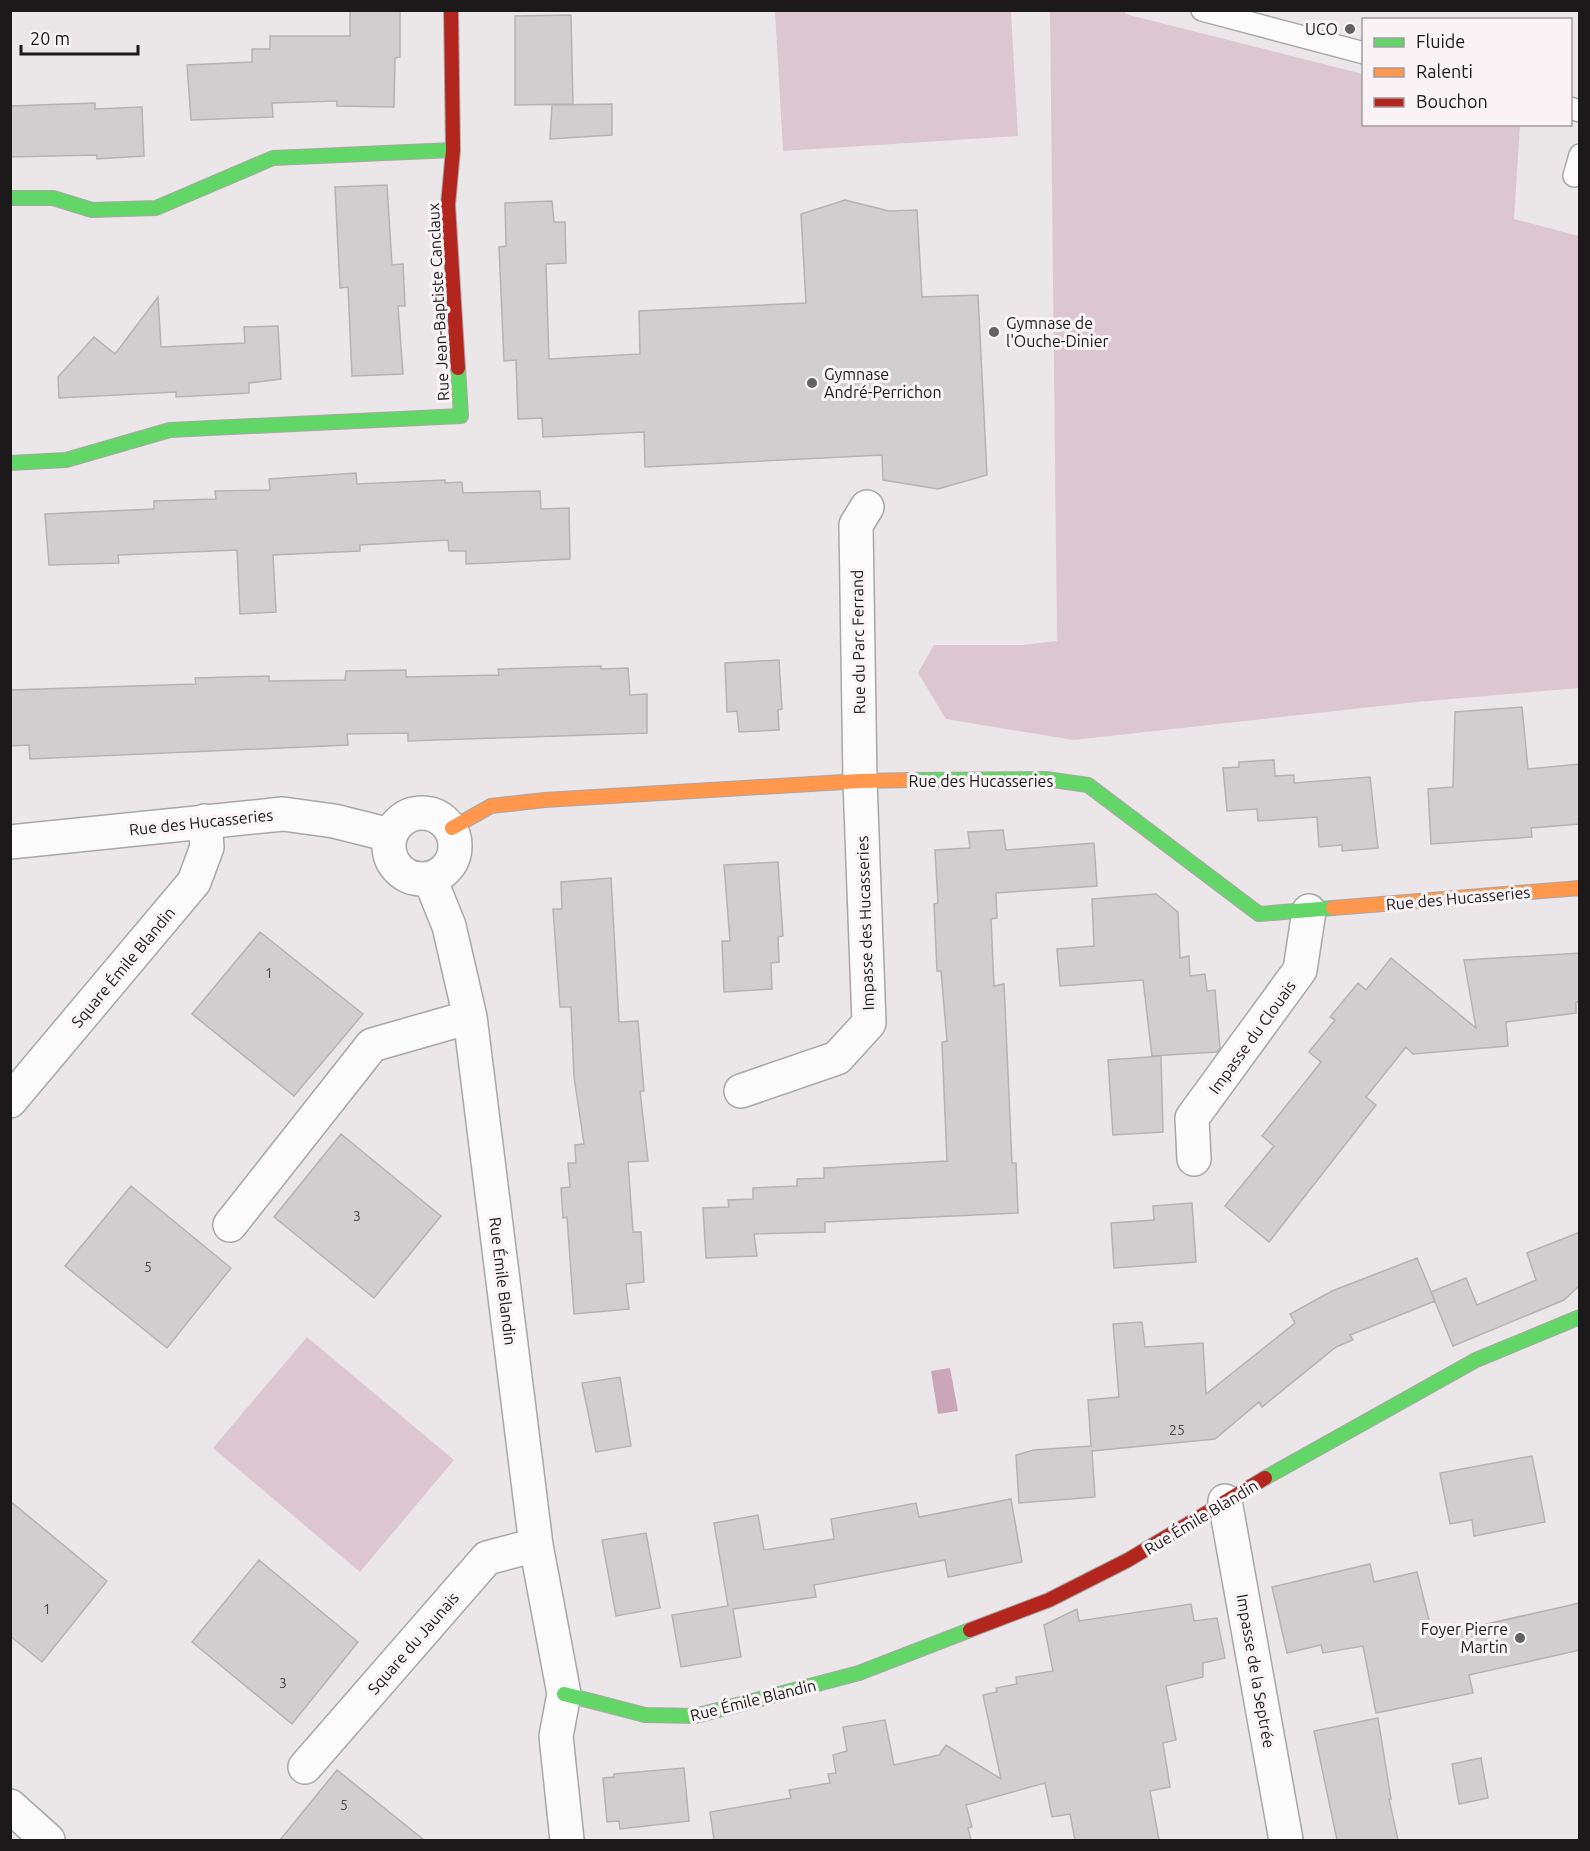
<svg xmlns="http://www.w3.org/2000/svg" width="1590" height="1851" viewBox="0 0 1590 1851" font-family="Ubuntu,sans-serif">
  <rect width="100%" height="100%" fill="#ebe7e9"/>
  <!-- green -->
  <path fill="#dcc7d1" d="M 775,11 L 1011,11 L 1018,136 L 783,151 Z
    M 1050,11 L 1125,11 L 1125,14 L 1363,74 L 1364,124 L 1520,125 L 1514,219 L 1579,236 L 1579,688 L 1417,702 L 1073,740 L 946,719 L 918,673 L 934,645 L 1022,645 L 1057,641 Z
    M 307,1337 L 454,1460 L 360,1572 L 213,1448 Z"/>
  <!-- water -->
  <path fill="#cba6b8" d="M 950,1368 L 958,1411 L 938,1414 L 931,1371 Z"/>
  <!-- building -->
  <path fill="#d1cecf" stroke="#b5b2b3" stroke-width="1.5" d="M 350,10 L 400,10 L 400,57 L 395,58 L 394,107 L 337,106 L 337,101 L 272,103 L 273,117 L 191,120 L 187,65 L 252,62 L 252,49 L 270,49 L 270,36 L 350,36 Z
    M 571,15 L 573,104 L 515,105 L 515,16 Z
    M 95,103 L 95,109 L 142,107 L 144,156 L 97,159 L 97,155 L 10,157 L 10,106 Z
    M 612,104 L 612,135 L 550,139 L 552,105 Z
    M 387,185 L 392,265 L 403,264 L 405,306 L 398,306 L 403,374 L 352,376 L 348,287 L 340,288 L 335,187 Z
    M 845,200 L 889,211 L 917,210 L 922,297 L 978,295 L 987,475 L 938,489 L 883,480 L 882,455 L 645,467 L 644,432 L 543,437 L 542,418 L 518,419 L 516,360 L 504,361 L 499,247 L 506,246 L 505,203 L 552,201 L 554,222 L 565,222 L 566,263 L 546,264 L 549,359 L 640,354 L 639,311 L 806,303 L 801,214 Z
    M 158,297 L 161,347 L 245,343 L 244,327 L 278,326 L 281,379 L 249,383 L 249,393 L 176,397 L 176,392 L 59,398 L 58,377 L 94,337 L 115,354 Z
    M 356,473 L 357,484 L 445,480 L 445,483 L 462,482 L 463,493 L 540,491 L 541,509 L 569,508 L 570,559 L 466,564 L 466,551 L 449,551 L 448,540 L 360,545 L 360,551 L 273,555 L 276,612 L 240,614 L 237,550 L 118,555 L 119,563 L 49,565 L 45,514 L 154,509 L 154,501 L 216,499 L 215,491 L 270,490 L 269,479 Z
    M 779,660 L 782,709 L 778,710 L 779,730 L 739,732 L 737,711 L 727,712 L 725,663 Z
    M 601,666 L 601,669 L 628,668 L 630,695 L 647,694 L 647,733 L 408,741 L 408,733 L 347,734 L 348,745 L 30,759 L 29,745 L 10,746 L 10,690 L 196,684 L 195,678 L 269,676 L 269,681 L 345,680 L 346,671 L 406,670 L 406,677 L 499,675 L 498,669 Z
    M 1522,707 L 1528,769 L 1580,764 L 1580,824 L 1531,828 L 1532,837 L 1431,844 L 1428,789 L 1453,787 L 1455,712 Z
    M 1274,760 L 1275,776 L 1294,775 L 1294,783 L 1370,777 L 1378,848 L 1342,851 L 1342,845 L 1319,847 L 1317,817 L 1258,821 L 1257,809 L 1227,811 L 1223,768 L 1239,767 L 1239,762 Z
    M 1003,830 L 1006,850 L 1094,843 L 1097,886 L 996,893 L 997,918 L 991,919 L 994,986 L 1004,984 L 1012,1163 L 1016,1163 L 1018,1213 L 825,1222 L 825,1232 L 754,1234 L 757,1256 L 706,1258 L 703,1208 L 729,1207 L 728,1200 L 753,1199 L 753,1188 L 797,1186 L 797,1179 L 824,1178 L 824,1168 L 947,1161 L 942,1042 L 947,1041 L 941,971 L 937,971 L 934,904 L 938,903 L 935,850 L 970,848 L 968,832 Z
    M 778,862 L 783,936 L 778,937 L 779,962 L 771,963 L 772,989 L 724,992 L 722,941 L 730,941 L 724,865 Z
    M 611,878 L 619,1022 L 638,1021 L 644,1091 L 640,1091 L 648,1161 L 628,1162 L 633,1232 L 641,1232 L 644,1282 L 626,1284 L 629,1309 L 574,1314 L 567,1217 L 563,1218 L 561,1188 L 570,1187 L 568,1163 L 576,1163 L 575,1145 L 584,1144 L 574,1077 L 571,1007 L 560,1007 L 553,909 L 562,909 L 561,882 Z
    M 1156,894 L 1178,912 L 1180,958 L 1189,956 L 1190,976 L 1205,974 L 1207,991 L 1215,990 L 1220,1048 L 1217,1052 L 1152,1056 L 1143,980 L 1060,986 L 1057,949 L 1094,946 L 1092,899 Z
    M 260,932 L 363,1014 L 294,1096 L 192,1014 Z
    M 1580,953 L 1580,1002 L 1576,1002 L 1576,1013 L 1506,1022 L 1508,1046 L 1413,1054 L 1406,1047 L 1366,1097 L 1376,1105 L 1269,1242 L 1225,1206 L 1274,1146 L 1262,1136 L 1321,1062 L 1309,1052 L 1335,1020 L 1330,1017 L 1358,983 L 1366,990 L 1391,958 L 1476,1028 L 1464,960 Z
    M 1161,1056 L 1163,1132 L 1113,1135 L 1108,1060 Z
    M 341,1134 L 441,1216 L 374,1298 L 274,1217 Z
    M 131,1186 L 231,1268 L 167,1348 L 65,1266 Z
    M 1192,1203 L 1196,1262 L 1114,1268 L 1111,1223 L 1154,1220 L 1153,1206 Z
    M 1580,1232 L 1580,1285 L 1564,1300 L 1453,1346 L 1431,1292 L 1466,1278 L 1477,1305 L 1536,1280 L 1527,1253 Z
    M 1417,1258 L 1435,1301 L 1350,1335 L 1353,1340 L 1336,1347 L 1262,1407 L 1259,1402 L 1215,1439 L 1092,1451 L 1095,1497 L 1019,1503 L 1016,1455 L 1034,1450 L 1091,1446 L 1088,1400 L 1119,1397 L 1113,1324 L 1142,1322 L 1145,1347 L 1203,1343 L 1206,1394 L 1295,1323 L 1290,1314 L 1332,1291 Z
    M 620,1377 L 631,1446 L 596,1452 L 582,1383 Z
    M 1532,1456 L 1545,1522 L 1474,1536 L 1472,1520 L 1450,1524 L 1440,1473 Z
    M 1011,1499 L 1022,1562 L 948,1577 L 945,1560 L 814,1585 L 816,1597 L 733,1609 L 741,1657 L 681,1667 L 672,1615 L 728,1606 L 714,1523 L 758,1515 L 764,1550 L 834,1539 L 831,1519 L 916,1503 L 919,1517 Z
    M 10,1501 L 107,1581 L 42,1662 L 10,1636 Z
    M 646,1533 L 660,1608 L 616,1616 L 602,1540 Z
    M 259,1560 L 358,1642 L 292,1724 L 192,1642 Z
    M 1370,1564 L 1374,1582 L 1417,1572 L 1433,1636 L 1580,1603 L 1580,1650 L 1469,1675 L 1473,1693 L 1376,1713 L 1363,1646 L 1323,1653 L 1321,1645 L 1287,1653 L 1272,1587 Z
    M 1191,1604 L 1194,1621 L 1217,1618 L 1225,1658 L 1203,1663 L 1203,1677 L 1166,1686 L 1176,1740 L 1163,1743 L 1170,1787 L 1150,1791 L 1159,1840 L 1075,1840 L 1070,1814 L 1052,1817 L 1045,1783 L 966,1805 L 972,1827 L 968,1828 L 971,1840 L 714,1840 L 710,1812 L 791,1798 L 789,1790 L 830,1783 L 828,1774 L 836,1773 L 833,1755 L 847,1751 L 843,1727 L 885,1720 L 894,1765 L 939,1755 L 946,1745 L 1001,1779 L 983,1695 L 997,1692 L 996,1688 L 1017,1684 L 1016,1677 L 1053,1671 L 1044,1625 L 1077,1609 L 1079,1621 Z
    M 1378,1718 L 1391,1799 L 1389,1799 L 1398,1840 L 1337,1840 L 1314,1731 Z
    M 1481,1758 L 1488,1798 L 1459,1804 L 1452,1764 Z
    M 684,1768 L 689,1821 L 620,1829 L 619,1821 L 607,1822 L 603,1778 L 614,1777 L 614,1774 Z
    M 337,1770 L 424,1840 L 280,1840 Z"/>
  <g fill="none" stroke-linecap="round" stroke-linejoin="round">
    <!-- lane casing -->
    <g stroke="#a8a6a7" stroke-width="24">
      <path id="lane" d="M 1202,10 L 1364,53
        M 1570,108 L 1580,111
        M 1574,176 L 1580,155"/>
    </g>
    <!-- street casing -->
    <g stroke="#a8a6a7" stroke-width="36">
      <path id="street" d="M389 846a33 33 0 1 1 66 0a33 33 0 1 1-66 0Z
        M 10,842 L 283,814 L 334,821 L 390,835
        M 430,879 L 449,926 L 470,1017 L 536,1545 L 564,1694 L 556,1736 L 567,1840
        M 741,1091 L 837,1058 L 869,1023 L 860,781 L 856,525 L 867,507
        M 10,1101 L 194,882 L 207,847 L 205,821
        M 1194,1159 L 1192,1118 L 1300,970 L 1309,911
        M 230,1225 L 372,1045 L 470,1017
        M 1225,1501 L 1286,1840
        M 305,1767 L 487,1558 L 536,1545
        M 10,1806 L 48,1840"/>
    </g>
    <!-- fast casing -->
    <g stroke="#a8a6a7" stroke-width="16">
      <path id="fast" d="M 10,198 L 53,198 L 92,210 L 156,208 L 273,158 L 453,150
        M 10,463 L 66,460 L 170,430 L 461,416 L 458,368
        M 911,780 L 1046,779 L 1088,785 L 1259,914 L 1333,908
        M 1265,1478 L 1476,1360 L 1580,1317
        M 564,1694 L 645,1715 L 695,1716 L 859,1673 L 970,1630"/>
    </g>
    <!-- slow casing -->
    <g stroke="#a8a6a7" stroke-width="16">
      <path id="slow" d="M 452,828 L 491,806 L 545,800 L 860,781 L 911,780
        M 1333,908 L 1580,888"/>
    </g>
    <!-- jam casing -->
    <g stroke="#a8a6a7" stroke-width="16">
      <path id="jam" d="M 451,10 L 453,150 L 448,205 L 458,368
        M 970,1630 L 1049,1600 L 1128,1560 L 1265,1478"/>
    </g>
    <!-- lane -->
    <use href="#lane" stroke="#fcfbfc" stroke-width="21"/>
    <!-- street -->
    <use href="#street" stroke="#fcfbfc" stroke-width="33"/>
    <!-- fast -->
    <use href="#fast" stroke="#63d668" stroke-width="14"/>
    <!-- slow -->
    <use href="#slow" stroke="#ff974d" stroke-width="14"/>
    <!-- jam -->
    <use href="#jam" stroke="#b3261e" stroke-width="14"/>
  </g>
  <!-- markers -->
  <g fill="#646162" stroke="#faf3f6" stroke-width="2">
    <circle cx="1350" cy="29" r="6"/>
    <circle cx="994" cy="332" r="6"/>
    <circle cx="812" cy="383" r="6"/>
    <circle cx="1520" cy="1638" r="6"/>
  </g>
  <g text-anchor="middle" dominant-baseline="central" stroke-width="6" stroke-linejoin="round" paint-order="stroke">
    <!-- number labels -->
    <g font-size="14" fill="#484647">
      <text x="269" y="973">1</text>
      <text x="357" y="1216">3</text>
      <text x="148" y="1267">5</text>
      <text x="1177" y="1430">25</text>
      <text x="47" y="1609">1</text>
      <text x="283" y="1683">3</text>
      <text x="344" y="1805">5</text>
    </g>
    <!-- poi labels -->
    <g font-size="16" fill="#1b191a" stroke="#faf3f6" text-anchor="end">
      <text x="1338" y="29">UCO</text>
      <text x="1006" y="323" text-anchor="start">Gymnase de<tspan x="1006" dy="18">l'Ouche-Dinier</tspan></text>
      <text x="824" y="374" text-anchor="start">Gymnase<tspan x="824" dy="18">André-Perrichon</tspan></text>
      <text x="1508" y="1629">Foyer Pierre<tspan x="1508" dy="18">Martin</tspan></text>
    </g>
    <!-- street labels -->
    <g font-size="16" fill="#1b191a" stroke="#faf3f6">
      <text transform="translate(438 302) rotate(-93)">Rue Jean-Baptiste Canclaux</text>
      <text transform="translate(858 642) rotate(-91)">Rue du Parc Ferrand</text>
      <text x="981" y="781">Rue des Hucasseries</text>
      <text transform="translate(201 822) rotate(-6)">Rue des Hucasseries</text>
      <text transform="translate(1458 898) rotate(-5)">Rue des Hucasseries</text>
      <text transform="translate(865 923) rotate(-92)">Impasse des Hucasseries</text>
      <text transform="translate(123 967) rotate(-50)">Square Émile Blandin</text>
      <text transform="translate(1252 1037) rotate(-54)">Impasse du Clouais</text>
      <text transform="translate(503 1281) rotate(83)">Rue Émile Blandin</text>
      <text transform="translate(1201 1517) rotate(-31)">Rue Émile Blandin</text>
      <text transform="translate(413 1643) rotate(-49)">Square du Jaunais</text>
      <text transform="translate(1256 1671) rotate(80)">Impasse de la Septrée</text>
      <text transform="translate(753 1700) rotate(-14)">Rue Émile Blandin</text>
    </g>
  </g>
  <!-- border -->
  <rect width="1590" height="1851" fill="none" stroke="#1b191a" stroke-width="24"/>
  <!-- legend -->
  <rect x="1362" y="18" width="210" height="108" fill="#faf3f6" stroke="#a19c9e" stroke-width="1.5"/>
  <rect x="1374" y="38" width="30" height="9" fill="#63d668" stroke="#a19c9e" stroke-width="1.5"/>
  <text x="1416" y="48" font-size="18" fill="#1b191a">Fluide</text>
  <rect x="1374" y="68" width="30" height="9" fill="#ff974d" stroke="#a19c9e" stroke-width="1.5"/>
  <text x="1416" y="78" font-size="18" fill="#1b191a">Ralenti</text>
  <rect x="1374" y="98" width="30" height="9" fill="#b3261e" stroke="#a19c9e" stroke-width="1.5"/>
  <text x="1416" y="108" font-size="18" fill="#1b191a">Bouchon</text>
  <!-- scale -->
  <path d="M21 45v9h117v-9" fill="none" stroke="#1b191a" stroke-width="3"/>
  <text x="30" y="45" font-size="18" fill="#1b191a" stroke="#faf3f6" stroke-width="4.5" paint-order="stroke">20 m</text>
</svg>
